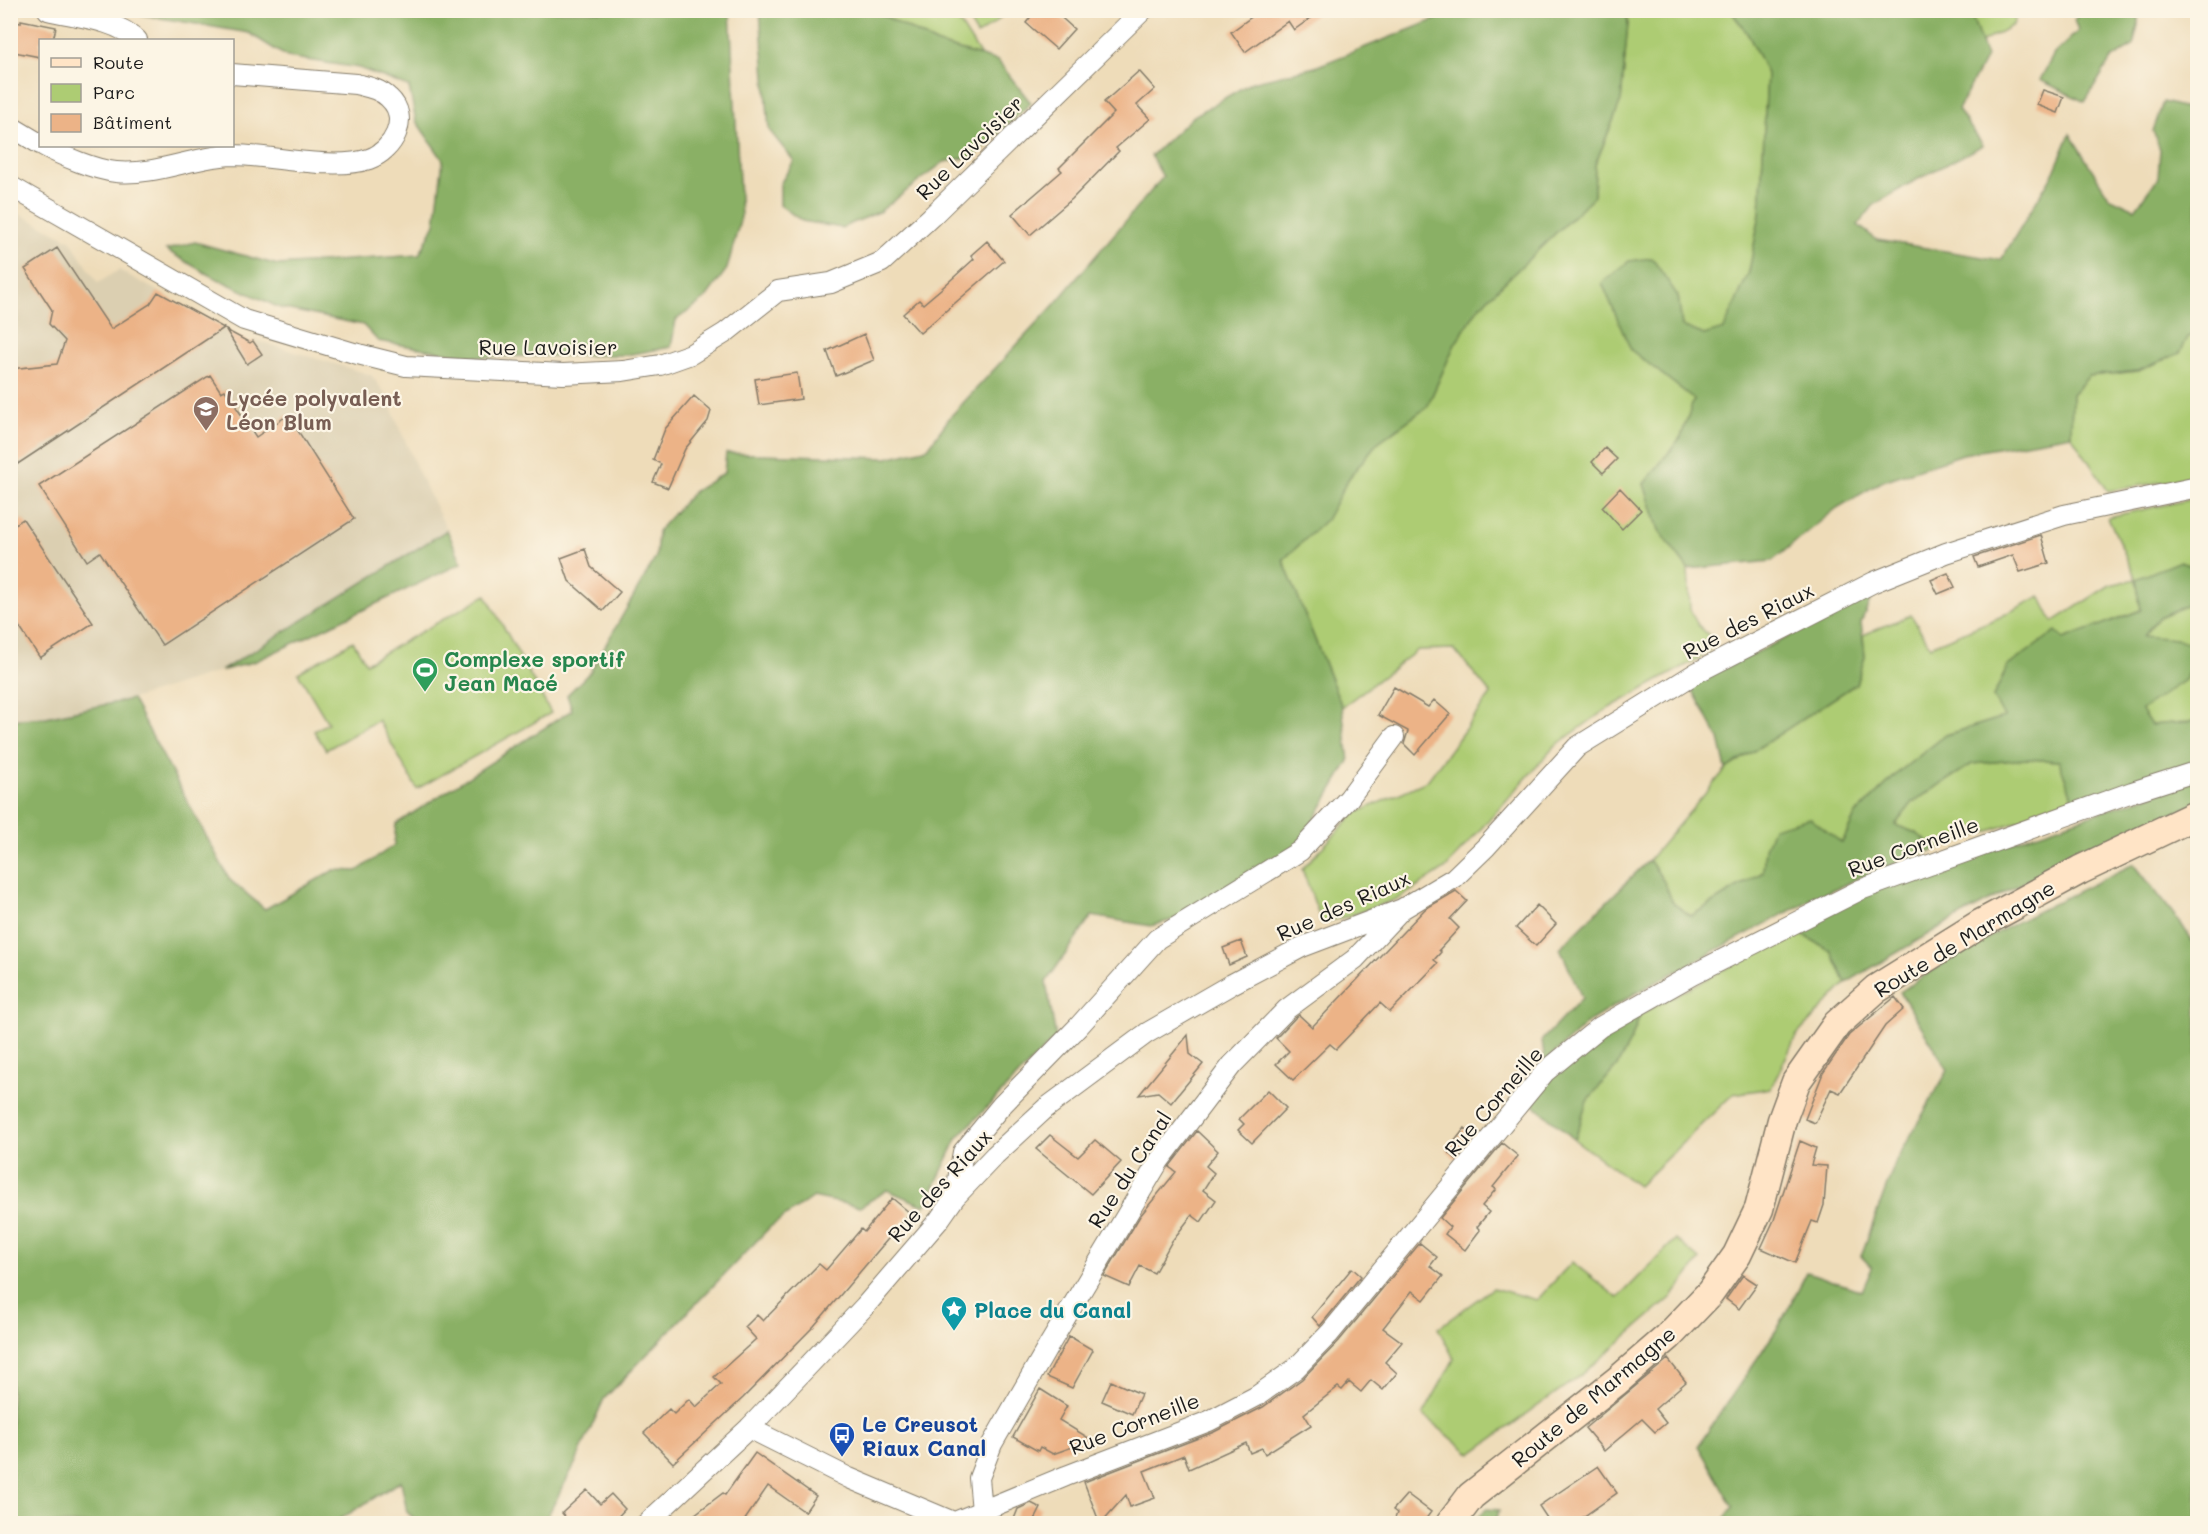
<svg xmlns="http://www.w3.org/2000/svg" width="2208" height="1534" viewBox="0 0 2208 1534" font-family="Mali,sans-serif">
  <rect width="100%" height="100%" fill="#fcf5e5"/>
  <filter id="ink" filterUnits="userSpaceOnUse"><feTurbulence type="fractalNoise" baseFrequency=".0167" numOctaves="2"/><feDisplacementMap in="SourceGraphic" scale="12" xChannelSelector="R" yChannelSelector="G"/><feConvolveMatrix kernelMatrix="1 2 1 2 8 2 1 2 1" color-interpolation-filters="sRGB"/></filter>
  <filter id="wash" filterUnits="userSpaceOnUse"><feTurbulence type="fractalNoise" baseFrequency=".008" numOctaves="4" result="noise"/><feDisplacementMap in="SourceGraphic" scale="24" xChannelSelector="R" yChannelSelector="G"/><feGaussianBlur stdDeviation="1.35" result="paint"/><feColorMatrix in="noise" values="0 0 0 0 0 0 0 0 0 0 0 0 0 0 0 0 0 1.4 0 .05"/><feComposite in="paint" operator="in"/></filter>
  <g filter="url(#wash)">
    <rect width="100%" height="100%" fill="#eedcb9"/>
    <!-- built -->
    <path fill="#dbcfb1" d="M 10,209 L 70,240 L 98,283 L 119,270 L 224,328 L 239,350 L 255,340 L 371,375 L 385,393 L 418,471 L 447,530 L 221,671 L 132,699 L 46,717 L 11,720 Z"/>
    <!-- green -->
    <path fill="#adcc73" stroke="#647448" stroke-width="1.5" d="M 875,11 L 952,11 L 981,56 L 938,44 Z
      M 963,11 L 1006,11 L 996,22 L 977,35 Z
      M 1626,11 L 1731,11 L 1749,36 L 1767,74 L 1760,214 L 1749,272 L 1724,330 L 1704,335 L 1682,326 L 1678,296 L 1631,350 L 1694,399 L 1681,437 L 1644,484 L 1659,530 L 1688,569 L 1690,609 L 1698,625 L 1713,639 L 1708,653 L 1604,711 L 1555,746 L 1445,869 L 1400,898 L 1349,916 L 1322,923 L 1302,869 L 1354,814 L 1427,781 L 1491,694 L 1454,649 L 1418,650 L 1342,707 L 1283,560 L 1325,520 L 1349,478 L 1377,443 L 1427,407 L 1455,344 L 1479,307 L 1594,196 L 1595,165 L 1621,101 L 1628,23 Z
      M 1970,11 L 2017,11 L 2013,25 L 1981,43 Z
      M 2197,334 L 2197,476 L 2108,491 L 2071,435 L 2072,394 L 2089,376 L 2138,371 L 2180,353 L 2188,337 Z
      M 2197,498 L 2197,569 L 2180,561 L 2136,580 L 2141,610 L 2064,639 L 2056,632 L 2008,666 L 1993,697 L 2004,717 L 1946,735 L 1900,771 L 1856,814 L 1842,843 L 1765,849 L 1763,872 L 1691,916 L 1673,903 L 1663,880 L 1649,860 L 1726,769 L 1856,684 L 1865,657 L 1863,635 L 1911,615 L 1930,646 L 2000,617 L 2040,596 L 2053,622 L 2110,585 L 2136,579 L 2108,517 Z
      M 486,595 L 551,713 L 417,789 L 378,720 L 326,750 L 314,731 L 328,723 L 298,673 L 353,641 L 366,663 Z
      M 2197,601 L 2197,645 L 2176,639 L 2142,637 L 2159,617 Z
      M 2197,655 L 2197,721 L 2151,725 L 2140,710 L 2185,680 Z
      M 2026,759 L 2060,761 L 2074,802 L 1937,849 L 1916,833 L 1895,825 L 1913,802 L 1972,764 Z
      M 1797,931 L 1831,951 L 1846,983 L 1797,1035 L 1771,1088 L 1733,1094 L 1638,1186 L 1575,1140 L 1587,1101 L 1617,1066 L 1632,1038 L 1640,1014 Z
      M 1676,1239 L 1700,1260 L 1672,1297 L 1585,1372 L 1471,1454 L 1423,1415 L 1454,1359 L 1438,1328 L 1493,1288 L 1537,1300 L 1572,1262 L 1618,1298 Z"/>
    <!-- forest -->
    <path fill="#8ab065" stroke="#536640" stroke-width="1.5" d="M 119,11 L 730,11 L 741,217 L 727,269 L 705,299 L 676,320 L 671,347 L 626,355 L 473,357 L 378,341 L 363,325 L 280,308 L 209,275 L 166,250 L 195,242 L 278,265 L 419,255 L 435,224 L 443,160 L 416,121 L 409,87 L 359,68 L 287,57 L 249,33 Z
      M 760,11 L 875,11 L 938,44 L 998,61 L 1031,103 L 975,156 L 944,162 L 879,212 L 841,228 L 802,221 L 780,205 L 780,184 L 794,161 L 769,130 Z
      M 1453,11 L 1626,11 L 1628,23 L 1621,101 L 1595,165 L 1594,196 L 1479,307 L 1455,344 L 1427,407 L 1377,443 L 1349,478 L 1326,520 L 1283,560 L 1342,707 L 1349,761 L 1300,844 L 1187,916 L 1151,926 L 1092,916 L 1046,982 L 1056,1037 L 958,1137 L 925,1206 L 887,1190 L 860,1207 L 813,1197 L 770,1227 L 604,1399 L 576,1462 L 547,1517 L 540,1523 L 419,1523 L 407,1512 L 401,1481 L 334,1523 L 11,1524 L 11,720 L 46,717 L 132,699 L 230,880 L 265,909 L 334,870 L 357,871 L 394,845 L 396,824 L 572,710 L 567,695 L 590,672 L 656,557 L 658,531 L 693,492 L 724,473 L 726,453 L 887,458 L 928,448 L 950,417 L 1053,306 L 1163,177 L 1151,156 L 1192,117 L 1252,82 L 1315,67 L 1449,14 Z
      M 1731,11 L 1970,11 L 1986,57 L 1958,110 L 1983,145 L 1907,185 L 1874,205 L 1858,225 L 1877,240 L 2001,260 L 2054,172 L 2070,134 L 2109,197 L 2135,209 L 2158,178 L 2160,149 L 2153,131 L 2163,102 L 2197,111 L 2197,334 L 2188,337 L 2180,353 L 2138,371 L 2089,376 L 2072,394 L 2071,435 L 1963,454 L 1883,481 L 1837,508 L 1772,561 L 1688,569 L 1659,530 L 1644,484 L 1681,437 L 1694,399 L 1631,350 L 1602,283 L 1629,261 L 1652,258 L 1678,296 L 1682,326 L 1704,335 L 1724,329 L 1749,272 L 1760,214 L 1767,74 L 1749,36 Z
      M 2082,11 L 2138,11 L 2138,25 L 2133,46 L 2111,59 L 2085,102 L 2040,80 L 2054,54 L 2078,31 L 2074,20 Z
      M 447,530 L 462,563 L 256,661 L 221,671 Z
      M 2180,561 L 2197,569 L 2197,601 L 2159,617 L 2143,636 L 2176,639 L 2197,645 L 2197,655 L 2185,680 L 2141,710 L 2151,725 L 2197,721 L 2197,761 L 2074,802 L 2059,761 L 2026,759 L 1972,764 L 1913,802 L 1895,825 L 1916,833 L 1937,849 L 1882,868 L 1812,899 L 1634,994 L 1588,1022 L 1545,1062 L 1542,1040 L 1582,998 L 1560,948 L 1649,860 L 1663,880 L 1673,903 L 1691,916 L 1763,872 L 1765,849 L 1773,828 L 1810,818 L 1842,843 L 1856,814 L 1900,771 L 1946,735 L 2004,717 L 1993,697 L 2008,666 L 2056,631 L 2064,639 L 2141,610 L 2136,579 Z
      M 1872,596 L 1861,622 L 1865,657 L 1856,684 L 1726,769 L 1719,739 L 1690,685 Z
      M 2197,780 L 2197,803 L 2065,861 L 1947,923 L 1846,983 L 1831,951 L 1797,931 L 1864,894 L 2070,822 Z
      M 2134,864 L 2182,925 L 2197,949 L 2197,1523 L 1721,1523 L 1733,1507 L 1698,1446 L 1779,1326 L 1807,1272 L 1862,1291 L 1872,1268 L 1861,1256 L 1895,1163 L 1948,1070 L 1900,992 C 1973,941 2054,903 2134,864 Z
      M 1640,1014 L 1632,1038 L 1617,1066 L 1587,1101 L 1575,1140 L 1532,1103 L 1549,1078 Z
      M 1486,1509 L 1499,1510 L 1496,1523 L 1472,1523 Z"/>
    <g id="blocks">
      <!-- building -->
      <path fill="#ecb387" d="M 1036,10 L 1053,10 L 1074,29 L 1056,49 L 1026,23 Z
        M 1261,10 L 1322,10 L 1294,30 L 1288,21 L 1245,52 L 1231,32 Z
        M 21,20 L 56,27 L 53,40 L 40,40 L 40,57 L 14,52 L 15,49 L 10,48 L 10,21 L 21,23 Z
        M 1139,71 L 1155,89 L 1137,105 L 1150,119 L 1116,148 L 1119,151 L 1072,199 L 1030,235 L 1012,214 L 1062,171 L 1059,168 L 1114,113 L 1104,102 Z
        M 2043,90 L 2064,97 L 2058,113 L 2037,105 Z
        M 987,241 L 1004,261 L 920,333 L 903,314 L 919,300 L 923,304 L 942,288 L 974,259 L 971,255 Z
        M 57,248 L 111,329 L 150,304 L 158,292 L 224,328 L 10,469 L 10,369 L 57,364 L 65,341 L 49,324 L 52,310 L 25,269 Z
        M 226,330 L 250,343 L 253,341 L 262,354 L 247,364 Z
        M 864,334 L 874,360 L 836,376 L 827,351 Z
        M 797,373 L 801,399 L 759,405 L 755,379 Z
        M 210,375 L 221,392 L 225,390 L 256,437 L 288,415 L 354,519 L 162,645 L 100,552 L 87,561 L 39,486 Z
        M 694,396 L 711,411 L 708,421 L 685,449 L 668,488 L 653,482 L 661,464 L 653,460 L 665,429 Z
        M 1605,448 L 1617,459 L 1603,473 L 1592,462 Z
        M 1620,488 L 1641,510 L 1622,529 L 1602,507 Z
        M 23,519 L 93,623 L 40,658 L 10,613 L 10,528 Z
        M 2041,535 L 2049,563 L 2020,572 L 2013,555 L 1978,567 L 1974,557 Z
        M 585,549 L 591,567 L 620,592 L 603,611 L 569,581 L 561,558 Z
        M 1948,573 L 1955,587 L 1938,594 L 1931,580 Z
        M 1394,687 L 1428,707 L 1434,700 L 1450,714 L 1415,755 L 1404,744 L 1408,731 L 1378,715 Z
        M 1456,891 L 1467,901 L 1450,919 L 1459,928 L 1439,950 L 1441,952 L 1434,960 L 1438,963 L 1390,1012 L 1380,1003 L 1336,1049 L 1330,1044 L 1293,1080 L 1276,1064 L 1289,1051 L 1276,1038 L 1295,1018 L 1299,1015 L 1312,1027 L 1425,909 Z
        M 1537,905 L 1556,924 L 1536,946 L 1516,928 Z
        M 1241,941 L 1247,957 L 1229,965 L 1223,948 Z
        M 1895,997 L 1904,1009 L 1885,1026 L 1840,1093 L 1831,1089 L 1815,1123 L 1805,1119 L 1823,1073 L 1849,1035 Z
        M 1188,1035 L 1190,1054 L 1203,1064 L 1171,1103 L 1158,1092 L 1139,1095 Z
        M 1268,1090 L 1286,1108 L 1252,1143 L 1238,1130 L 1244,1124 L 1239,1119 Z
        M 1465,1128 L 1475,1138 L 1457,1160 L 1447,1151 Z
        M 1197,1131 L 1218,1151 L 1206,1166 L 1214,1173 L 1203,1190 L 1216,1200 L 1201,1222 L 1192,1215 L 1172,1241 L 1154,1273 L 1140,1266 L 1129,1287 L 1104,1276 L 1140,1216 L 1176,1172 L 1169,1167 Z
        M 1050,1135 L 1078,1157 L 1095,1140 L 1121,1162 L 1091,1194 L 1036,1149 Z
        M 1800,1141 L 1816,1148 L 1811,1165 L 1827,1166 L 1824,1205 L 1818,1223 L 1812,1221 L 1795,1263 L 1761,1248 L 1774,1220 Z
        M 1502,1143 L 1518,1156 L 1493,1187 L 1496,1189 L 1482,1206 L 1489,1212 L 1477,1227 L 1480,1230 L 1465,1250 L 1445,1234 L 1450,1227 L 1440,1218 Z
        M 892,1198 L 910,1213 L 814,1326 L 743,1398 L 673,1463 L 644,1433 L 669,1409 L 674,1414 L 689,1399 L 696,1407 L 721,1384 L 714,1377 L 756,1339 L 745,1327 L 757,1315 L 763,1321 L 819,1264 L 826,1270 L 861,1229 L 864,1232 Z
        M 1420,1243 L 1437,1257 L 1430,1266 L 1443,1276 L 1424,1300 L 1412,1291 L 1383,1328 L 1402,1342 L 1385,1362 L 1397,1373 L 1383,1390 L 1371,1380 L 1361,1392 L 1349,1382 L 1342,1390 L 1338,1387 L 1304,1414 L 1311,1425 L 1265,1454 L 1262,1448 L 1250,1453 L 1246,1443 L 1189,1469 L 1184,1455 L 1144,1471 L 1155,1498 L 1130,1507 L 1126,1495 L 1100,1524 L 1084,1482 L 1214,1432 L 1263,1407 L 1302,1379 L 1339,1341 Z
        M 1352,1268 L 1361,1276 L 1320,1326 L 1312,1317 Z
        M 1743,1275 L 1757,1284 L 1739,1309 L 1726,1299 Z
        M 1069,1336 L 1093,1350 L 1072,1388 L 1047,1377 Z
        M 1668,1359 L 1686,1382 L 1655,1409 L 1666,1423 L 1655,1432 L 1642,1419 L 1604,1451 L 1585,1428 Z
        M 1111,1381 L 1141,1394 L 1132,1414 L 1102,1401 Z
        M 1040,1389 L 1067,1406 L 1059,1420 L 1092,1440 L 1053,1454 L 1040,1447 L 1038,1451 L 1013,1437 Z
        M 755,1453 L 816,1496 L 805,1512 L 768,1486 L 742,1524 L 682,1524 L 723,1493 L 725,1495 Z
        M 1598,1466 L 1617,1493 L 1573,1524 L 1551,1524 L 1539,1506 Z
        M 587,1490 L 600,1504 L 611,1494 L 625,1509 L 611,1524 L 571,1524 L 562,1513 Z
        M 1407,1494 L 1431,1512 L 1422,1524 L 1393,1524 L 1397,1513 L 1393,1510 Z
        M 1031,1503 L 1041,1508 L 1033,1524 L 1012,1524 L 1018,1509 Z"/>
    </g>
  </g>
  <g filter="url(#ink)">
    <use href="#blocks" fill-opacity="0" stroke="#857c6a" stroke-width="1.5"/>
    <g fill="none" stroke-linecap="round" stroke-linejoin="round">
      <!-- street casing -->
      <g stroke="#857c6a" stroke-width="22">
        <path id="street" d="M 48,10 C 77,17 115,19 137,40
          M 10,126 L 40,144
          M 44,146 C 62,156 95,170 116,172 C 155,176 194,156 233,155 C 272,155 333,171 369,159 C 393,151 411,118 389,98 C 380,89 368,87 356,84 L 232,74
          M 10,186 L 244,320 L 354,353 L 406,366 L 563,374 L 623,371 L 660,365 L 691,354 L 725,333 L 778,291 L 831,283 L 882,262 L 931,217 L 1143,10
          M 955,1197 L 963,1152 L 1001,1106 L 1078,1027 L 1157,939 L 1300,851 L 1349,798 L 1394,737
          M 749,1428 L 849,1478 L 958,1524
          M 982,1511 L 979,1478 L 992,1444 L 1049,1345 L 1159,1161 L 1232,1065 L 1287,1009 L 1355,959 L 1400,911
          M 955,1522 L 1066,1476 L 1209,1421 L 1257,1396 L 1295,1369 L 1330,1333 L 1545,1072 L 1600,1027 L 1692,975 L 1860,890 L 2132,792 L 2198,771
          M 646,1524 L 749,1428 L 865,1306 L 939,1220 L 955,1197 L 995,1155 L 1046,1108 L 1147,1033 L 1232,984 L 1302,947 L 1402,909 L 1454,878 L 1486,847 L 1577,747 L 1696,673 L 1874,582 L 1946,553 L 2064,515 L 2198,487"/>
      </g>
      <!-- secondary casing -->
      <g stroke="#857c6a" stroke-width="31">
        <path id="secondary" d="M 1450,1524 L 1471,1496 L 1617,1381 L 1668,1337 L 1710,1293 L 1737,1255 L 1759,1209 L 1782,1120 L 1796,1082 L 1837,1024 L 1876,989 L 1982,923 L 2080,870 L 2198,814"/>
      </g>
      <!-- street -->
      <use href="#street" stroke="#fff" stroke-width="20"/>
      <!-- secondary -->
      <use href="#secondary" stroke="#ffe4c6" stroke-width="28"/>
    </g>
  </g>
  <!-- icons -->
  <defs>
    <g id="school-pin" transform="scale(1.35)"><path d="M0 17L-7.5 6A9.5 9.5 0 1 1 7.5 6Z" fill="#8d6e63" stroke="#fcf5e5"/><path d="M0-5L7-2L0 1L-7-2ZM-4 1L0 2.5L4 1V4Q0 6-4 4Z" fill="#fff"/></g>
    <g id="stadium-pin" transform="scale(1.35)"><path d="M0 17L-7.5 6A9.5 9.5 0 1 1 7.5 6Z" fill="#2e9e5b" stroke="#fcf5e5"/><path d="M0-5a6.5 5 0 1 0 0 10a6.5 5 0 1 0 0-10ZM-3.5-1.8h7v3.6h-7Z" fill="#fff"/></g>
    <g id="sight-pin" transform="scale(1.35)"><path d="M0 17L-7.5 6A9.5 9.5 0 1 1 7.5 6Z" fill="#0f9aa8" stroke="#fcf5e5"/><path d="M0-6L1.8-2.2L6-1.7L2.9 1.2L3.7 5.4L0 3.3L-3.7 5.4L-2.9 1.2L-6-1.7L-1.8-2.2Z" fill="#fff"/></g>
    <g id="bus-pin" transform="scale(1.35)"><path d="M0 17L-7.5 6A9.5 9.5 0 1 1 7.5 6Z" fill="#1a4fb4" stroke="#fcf5e5"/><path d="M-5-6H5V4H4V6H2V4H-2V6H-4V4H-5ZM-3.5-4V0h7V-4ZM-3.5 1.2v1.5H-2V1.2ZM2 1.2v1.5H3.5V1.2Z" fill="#fff"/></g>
  </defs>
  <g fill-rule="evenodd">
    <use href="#school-pin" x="206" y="409"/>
    <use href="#stadium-pin" x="425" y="670"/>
    <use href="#sight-pin" x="954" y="1309"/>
    <use href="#bus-pin" x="842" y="1435"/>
  </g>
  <g text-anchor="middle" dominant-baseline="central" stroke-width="4.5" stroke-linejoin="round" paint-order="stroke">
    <!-- street labels -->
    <g font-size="21" fill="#1c1c1c" stroke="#fcf5e5">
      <text transform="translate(969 147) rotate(-44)">Rue Lavoisier</text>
      <text x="548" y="346">Rue Lavoisier</text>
      <text transform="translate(1748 620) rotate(-27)">Rue des Riaux</text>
      <text transform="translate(1913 846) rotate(-20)">Rue Corneille</text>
      <text transform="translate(1343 905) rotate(-24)">Rue des Riaux</text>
      <text transform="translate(1964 938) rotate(-31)">Route de Marmagne</text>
      <text transform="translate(1493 1101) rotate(-49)">Rue Corneille</text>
      <text transform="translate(1129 1169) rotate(-57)">Rue du Canal</text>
      <text transform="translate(939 1185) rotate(-48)">Rue des Riaux</text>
      <text transform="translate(1593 1396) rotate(-40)">Route de Marmagne</text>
      <text transform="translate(1134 1423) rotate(-21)">Rue Corneille</text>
    </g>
    <!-- education labels -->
    <g font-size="21" font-weight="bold" fill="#785e54" stroke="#fcf5e5" text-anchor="start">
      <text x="226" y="397">Lycée polyvalent<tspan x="226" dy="24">Léon Blum</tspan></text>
    </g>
    <!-- leisure labels -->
    <g font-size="21" font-weight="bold" fill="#27864d" stroke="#fcf5e5" text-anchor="start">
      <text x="444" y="658">Complexe sportif<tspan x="444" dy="24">Jean Macé</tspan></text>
    </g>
    <!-- culture labels -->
    <g font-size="21" font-weight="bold" fill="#0d838f" stroke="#fcf5e5" text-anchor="start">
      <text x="974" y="1309">Place du Canal</text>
    </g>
    <!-- transit labels -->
    <g font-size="21" font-weight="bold" fill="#164399" stroke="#fcf5e5" text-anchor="start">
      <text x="862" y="1423">Le Creusot<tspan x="862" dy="24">Riaux Canal</tspan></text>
    </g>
  </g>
  <!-- margin -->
  <rect width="2208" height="1534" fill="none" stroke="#fcf5e5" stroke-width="36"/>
  <!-- legend -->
  <rect x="39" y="39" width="195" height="108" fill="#fcf5e5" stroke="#a29e95" stroke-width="1.5"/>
  <rect x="51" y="58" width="30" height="9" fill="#ffe4c6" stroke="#a29e95" stroke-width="1.5"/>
  <text x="93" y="69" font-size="18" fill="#1c1c1c">Route</text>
  <rect x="51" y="84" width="30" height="18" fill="#adcc73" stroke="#a29e95" stroke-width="1.5"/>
  <text x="93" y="99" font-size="18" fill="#1c1c1c">Parc</text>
  <rect x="51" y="114" width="30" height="18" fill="#ecb387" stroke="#a29e95" stroke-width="1.5"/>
  <text x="93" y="129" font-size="18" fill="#1c1c1c">Bâtiment</text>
</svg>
